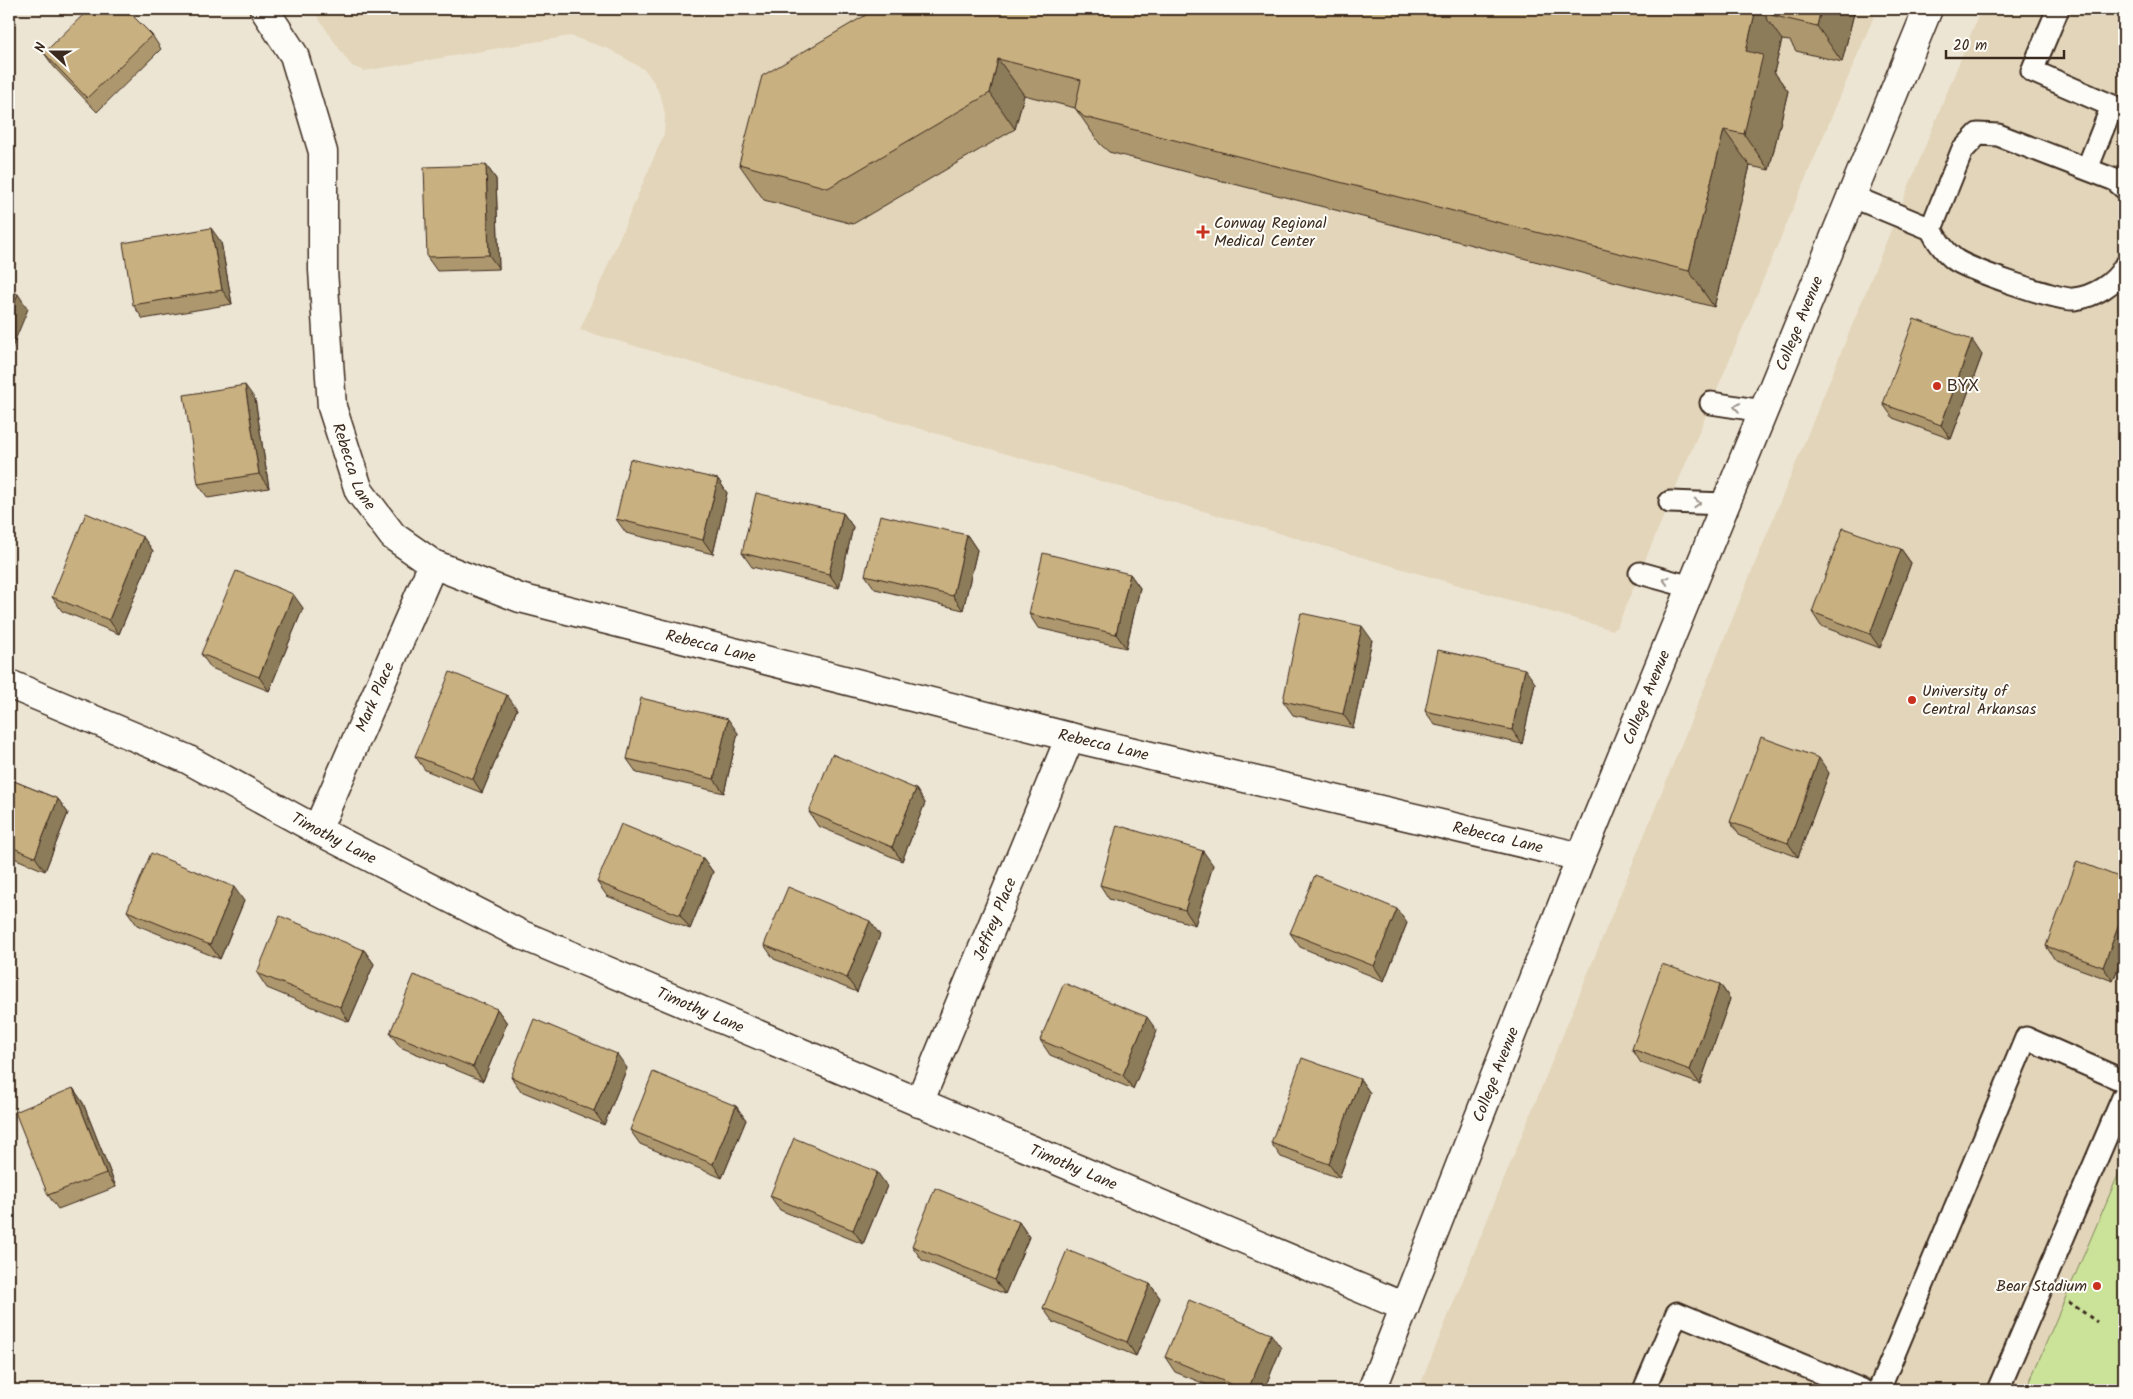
<svg xmlns="http://www.w3.org/2000/svg" width="2133" height="1399" viewBox="0 0 2133 1399" font-family="Kalam,sans-serif">
  <rect width="100%" height="100%" fill="#ede5d3"/>
  <filter id="ink" filterUnits="userSpaceOnUse"><feTurbulence type="fractalNoise" baseFrequency=".02" numOctaves="2"/><feDisplacementMap in="SourceGraphic" scale="10" xChannelSelector="R" yChannelSelector="G"/><feConvolveMatrix kernelMatrix="1 2 1 2 8 2 1 2 1" color-interpolation-filters="sRGB"/></filter>
  <g filter="url(#ink)">
    <!-- built -->
    <path fill="#e2d5ba" d="M 312,9 L 1877,9 L 1617,627 L 1613,630 L 580,330 L 664,134 L 665,116 L 662,100 L 655,84 L 645,70 L 609,49 L 570,36 L 364,71 L 352,66 L 347,60 Z
      M 1981,9 L 2124,9 L 2124,1390 L 1418,1390 Z"/>
    <!-- green -->
    <path fill="#cbe399" stroke="#83865c" d="M 2124,1164 L 2124,1390 L 2026,1390 L 2115,1182 Z"/>
    <g fill="none" stroke-linecap="round" stroke-linejoin="round">
      <!-- lane casing -->
      <g stroke="#3b2a1e" stroke-width="25">
        <path id="lane" d="M 2058,9 L 2032,71 L 2124,111
          M 2087,169 L 2112,106
          M 2124,188 L 2115,180 L 1998,135 L 1978,134 L 1962,151 L 1931,229 C 1937,241 1943,250 1954,259 C 1967,269 2059,301 2074,299 C 2093,297 2115,284 2124,267
          M 1851,196 L 1931,229
          M 1711,403 L 1763,411
          M 1670,502 L 1725,504
          M 1640,573 L 1691,587
          M 1644,1390 L 1677,1313 L 1862,1390
          M 1879,1390 L 2026,1038 L 2124,1081
          M 1998,1390 L 2124,1095"/>
      </g>
      <!-- street casing -->
      <g stroke="#3b2a1e" stroke-width="31">
        <g id="street">
          <path id="s1" d="M 264,9 L 294,55 L 323,152 L 323,270 L 332,407 L 359,491 L 393,536 L 433,564 L 520,598 L 1070,737 L 1581,857"/>
          <path id="s2" d="M 9,684 L 187,759 L 317,830 L 522,935 L 1405,1307"/>
          <path id="s3" d="M 317,830 L 433,564"/>
          <path id="s4" d="M 919,1103 L 1070,737"/>
        </g>
      </g>
      <!-- secondary casing -->
      <g stroke="#3b2a1e" stroke-width="31">
        <g id="secondary">
          <path id="s5" d="M 1372,1390 L 1581,857 L 1928,9"/>
        </g>
      </g>
      <!-- path -->
      <path stroke="#3b2a1e" stroke-width="3" stroke-dasharray="4 4" stroke-linecap="butt" d="M 2069,1302 L 2097,1322"/>
      <!-- lane -->
      <use href="#lane" stroke="#fdfcf7" stroke-width="21"/>
      <!-- street -->
      <use href="#street" stroke="#fdfcf7" stroke-width="28"/>
      <!-- secondary -->
      <use href="#secondary" stroke="#fdfcf7" stroke-width="28"/>
    </g>
    <!-- wall -->
    <path fill="#ad976e" stroke="#3b2a1e" d="M 876,9 L 1855,9 L 1842,62 L 1796,51 L 1790,41 L 1782,40 L 1774,72 L 1788,91 L 1769,170 L 1750,166 L 1714,307 L 1109,152 L 1100,144 L 1075,108 L 1024,95 L 1015,129 L 853,224 L 764,200 L 739,164 Z
      M 152,35 L 161,49 L 97,112 L 54,67 L 44,53 Z
      M 486,165 L 496,179 L 499,269 L 437,271 L 427,257 Z
      M 221,242 L 232,304 L 143,319 L 133,305 Z
      M 1982,355 L 1951,439 L 1893,418 L 1883,404 Z
      M 255,399 L 269,488 L 208,498 L 198,484 Z
      M 718,479 L 727,493 L 713,554 L 626,533 L 616,519 Z
      M 843,513 L 853,527 L 839,588 L 752,567 L 742,553 Z
      M 967,535 L 977,550 L 963,610 L 875,589 L 865,575 Z
      M 143,537 L 153,551 L 119,634 L 62,611 L 52,597 Z
      M 1901,549 L 1911,563 L 1880,648 L 1821,626 L 1812,612 Z
      M 1130,574 L 1140,588 L 1126,648 L 1038,628 L 1029,614 Z
      M 303,608 L 269,691 L 211,668 L 201,654 Z
      M 1372,640 L 1353,728 L 1293,715 L 1283,701 Z
      M 1535,683 L 1522,744 L 1435,725 L 1425,711 Z
      M 517,709 L 482,793 L 425,770 L 415,756 Z
      M 738,733 L 724,793 L 637,773 L 627,759 Z
      M 1829,773 L 1798,857 L 1740,836 L 1730,822 Z
      M 9,779 L 58,799 L 68,813 L 45,871 L 9,856 Z
      M 916,789 L 925,803 L 902,861 L 818,826 L 809,812 Z
      M 703,858 L 713,872 L 690,929 L 607,896 L 597,882 Z
      M 1213,865 L 1195,925 L 1109,899 L 1100,885 Z
      M 2124,879 L 2124,952 L 2113,981 L 2055,960 L 2046,946 Z
      M 244,901 L 220,959 L 137,925 L 127,911 Z
      M 1407,923 L 1384,981 L 1300,947 L 1290,933 Z
      M 880,935 L 857,992 L 774,959 L 764,945 Z
      M 364,950 L 374,964 L 349,1022 L 267,988 L 257,973 Z
      M 1720,984 L 1730,999 L 1700,1084 L 1641,1063 L 1632,1049 Z
      M 497,1009 L 507,1023 L 483,1081 L 400,1047 L 390,1033 Z
      M 1157,1031 L 1133,1089 L 1050,1055 L 1040,1040 Z
      M 627,1068 L 604,1125 L 521,1091 L 511,1077 Z
      M 1360,1079 L 1370,1093 L 1339,1178 L 1281,1157 L 1271,1143 Z
      M 73,1088 L 83,1103 L 116,1187 L 58,1209 L 48,1195 Z
      M 736,1106 L 746,1120 L 722,1178 L 640,1144 L 630,1130 Z
      M 887,1186 L 863,1244 L 780,1210 L 770,1196 Z
      M 1019,1222 L 1029,1237 L 1005,1294 L 922,1260 L 912,1246 Z
      M 1150,1284 L 1160,1298 L 1136,1356 L 1053,1322 L 1043,1308 Z
      M 1281,1348 L 1264,1390 L 1220,1390 L 1175,1372 L 1165,1357 Z"/>
    <!-- shaded-wall -->
    <path fill="#8d7b5a" stroke="#3b2a1e" d="M 1756,9 L 1760,9 L 1782,40 L 1774,72 L 1788,91 L 1769,170 L 1744,134 L 1746,51 Z
      M 1821,9 L 1855,9 L 1842,62 L 1817,26 Z
      M 998,59 L 1024,95 L 1015,129 L 990,93 Z
      M 1724,130 L 1750,166 L 1714,307 L 1689,271 Z
      M 486,165 L 496,179 L 499,269 L 489,255 Z
      M 211,228 L 221,242 L 232,304 L 222,290 Z
      M 18,294 L 28,309 L 9,355 L 9,316 Z
      M 1972,340 L 1982,355 L 1951,439 L 1941,425 Z
      M 245,385 L 255,399 L 269,488 L 259,474 Z
      M 718,479 L 727,493 L 713,554 L 703,540 Z
      M 843,513 L 853,527 L 839,588 L 829,574 Z
      M 967,535 L 977,550 L 963,610 L 953,596 Z
      M 143,537 L 153,551 L 119,634 L 109,620 Z
      M 1901,549 L 1911,563 L 1880,648 L 1870,634 Z
      M 1130,574 L 1140,588 L 1126,648 L 1116,634 Z
      M 293,594 L 303,608 L 269,691 L 259,677 Z
      M 1362,626 L 1372,640 L 1353,728 L 1343,714 Z
      M 1525,669 L 1535,683 L 1522,744 L 1512,730 Z
      M 507,695 L 517,709 L 482,793 L 473,779 Z
      M 728,719 L 738,733 L 724,793 L 714,779 Z
      M 1819,758 L 1829,773 L 1798,857 L 1788,843 Z
      M 916,789 L 925,803 L 902,861 L 892,847 Z
      M 58,799 L 68,813 L 45,871 L 35,857 Z
      M 1203,851 L 1213,865 L 1195,925 L 1185,910 Z
      M 703,858 L 713,872 L 690,929 L 680,915 Z
      M 234,887 L 244,901 L 220,959 L 210,945 Z
      M 1397,909 L 1407,923 L 1384,981 L 1374,966 Z
      M 2124,911 L 2124,952 L 2113,981 L 2103,967 Z
      M 870,921 L 880,935 L 857,992 L 847,978 Z
      M 364,950 L 374,964 L 349,1022 L 340,1007 Z
      M 1720,984 L 1730,999 L 1700,1084 L 1690,1070 Z
      M 497,1009 L 507,1023 L 483,1081 L 473,1067 Z
      M 1147,1017 L 1157,1031 L 1133,1089 L 1123,1075 Z
      M 617,1054 L 627,1068 L 604,1125 L 594,1111 Z
      M 1360,1079 L 1370,1093 L 1339,1178 L 1329,1164 Z
      M 73,1088 L 83,1103 L 116,1187 L 106,1173 Z
      M 736,1106 L 746,1120 L 722,1178 L 713,1164 Z
      M 877,1172 L 887,1186 L 863,1244 L 853,1230 Z
      M 1019,1222 L 1029,1237 L 1005,1294 L 995,1280 Z
      M 1150,1284 L 1160,1298 L 1136,1356 L 1127,1342 Z
      M 1271,1334 L 1281,1348 L 1264,1390 L 1248,1390 Z"/>
    <!-- building -->
    <path fill="#c9b080" stroke="#3b2a1e" d="M 89,9 L 126,9 L 152,35 L 87,98 L 44,53 Z
      M 876,9 L 1756,9 L 1746,51 L 1763,55 L 1744,134 L 1724,130 L 1689,271 L 1084,117 L 1075,108 L 1081,80 L 998,59 L 990,93 L 828,188 L 739,164 L 762,76 Z
      M 1773,9 L 1821,9 L 1817,26 L 1771,15 Z
      M 486,165 L 489,255 L 427,257 L 424,167 Z
      M 211,228 L 222,290 L 133,305 L 123,243 Z
      M 9,291 L 18,294 L 9,316 Z
      M 1914,319 L 1972,340 L 1941,425 L 1883,404 Z
      M 245,385 L 259,474 L 198,484 L 184,395 Z
      M 630,459 L 718,479 L 703,540 L 616,519 Z
      M 756,493 L 843,513 L 829,574 L 742,553 Z
      M 86,513 L 143,537 L 109,620 L 52,597 Z
      M 880,515 L 967,535 L 953,596 L 865,575 Z
      M 1843,528 L 1901,549 L 1870,634 L 1812,612 Z
      M 1043,553 L 1130,574 L 1116,634 L 1029,614 Z
      M 236,571 L 293,594 L 259,677 L 201,654 Z
      M 1301,613 L 1362,626 L 1343,714 L 1283,701 Z
      M 1438,650 L 1525,669 L 1512,730 L 1425,711 Z
      M 450,672 L 507,695 L 473,779 L 415,756 Z
      M 641,698 L 728,719 L 714,779 L 627,759 Z
      M 1761,737 L 1819,758 L 1788,843 L 1730,822 Z
      M 832,754 L 916,789 L 892,847 L 809,812 Z
      M 9,779 L 58,799 L 35,857 L 9,846 Z
      M 621,824 L 703,858 L 680,915 L 597,882 Z
      M 1117,825 L 1203,851 L 1185,910 L 1100,885 Z
      M 151,853 L 234,887 L 210,945 L 127,911 Z
      M 2077,861 L 2124,879 L 2124,911 L 2103,967 L 2046,946 Z
      M 1315,875 L 1397,909 L 1374,966 L 1290,933 Z
      M 788,887 L 870,921 L 847,978 L 764,945 Z
      M 280,916 L 364,950 L 340,1007 L 257,973 Z
      M 1662,964 L 1720,984 L 1690,1070 L 1632,1049 Z
      M 414,975 L 497,1009 L 473,1067 L 390,1033 Z
      M 1064,983 L 1147,1017 L 1123,1075 L 1040,1040 Z
      M 534,1019 L 617,1054 L 594,1111 L 511,1077 Z
      M 1302,1058 L 1360,1079 L 1329,1164 L 1271,1143 Z
      M 653,1072 L 736,1106 L 713,1164 L 630,1130 Z
      M 73,1088 L 106,1173 L 48,1195 L 15,1112 Z
      M 794,1138 L 877,1172 L 853,1230 L 770,1196 Z
      M 935,1188 L 1019,1222 L 995,1280 L 912,1246 Z
      M 1067,1250 L 1150,1284 L 1127,1342 L 1043,1308 Z
      M 1189,1300 L 1271,1334 L 1248,1390 L 1245,1390 L 1165,1357 Z"/>
    <!-- one-way arrows -->
    <defs><path id="oneway-chevron" d="M-2-3.5L2.5 0L-2 3.5" fill="none" stroke-width="1.6" stroke-linecap="round" stroke-linejoin="round" transform="scale(1.25)"/></defs>
    <g stroke="#9c938a">
      <use href="#oneway-chevron" transform="translate(1737 407) rotate(-171)"/>
      <use href="#oneway-chevron" transform="translate(1697 503) rotate(2)"/>
      <use href="#oneway-chevron" transform="translate(1666 580) rotate(-164)"/>
    </g>
  </g>
  <!-- markers -->
  <g fill="#c8321e" stroke="#fdfcf7" stroke-width="2">
    <path d="M1200.5 224.5h5v5h5v5h-5v5h-5v-5h-5v-5h5z"/>
    <circle cx="1937" cy="386" r="5"/>
    <circle cx="1912" cy="700" r="5"/>
    <circle cx="2097" cy="1286" r="5"/>
  </g>
  <g text-anchor="middle" dominant-baseline="central" stroke-width="4" stroke-linejoin="round" paint-order="stroke">
    <!-- poi labels -->
    <g font-size="16" fill="#3b2a1e" stroke="#fdfcf7" text-anchor="start">
      <text x="1214" y="223">Conway Regional<tspan x="1214" dy="18">Medical Center</tspan></text>
      <text x="1947" y="386">ΒΥΧ</text>
      <text x="1922" y="691">University of<tspan x="1922" dy="18">Central Arkansas</tspan></text>
      <text x="2087" y="1286" text-anchor="end">Bear Stadium</text>
    </g>
    <!-- street labels -->
    <g font-size="16" fill="#3b2a1e" stroke="#fdfcf7">
      <text stroke="none"><textPath href="#s5" startOffset="1149">College Avenue</textPath></text>
      <text stroke="none"><textPath href="#s1" startOffset="475">Rebecca Lane</textPath></text>
      <text stroke="none"><textPath href="#s1" startOffset="895">Rebecca Lane</textPath></text>
      <text stroke="none"><textPath href="#s3" startOffset="145">Mark Place</textPath></text>
      <text stroke="none"><textPath href="#s5" startOffset="745">College Avenue</textPath></text>
      <text stroke="none"><textPath href="#s1" startOffset="1300">Rebecca Lane</textPath></text>
      <text stroke="none"><textPath href="#s1" startOffset="1705">Rebecca Lane</textPath></text>
      <text stroke="none"><textPath href="#s2" startOffset="360">Timothy Lane</textPath></text>
      <text stroke="none"><textPath href="#s4" startOffset="199">Jeffrey Place</textPath></text>
      <text stroke="none"><textPath href="#s2" startOffset="765">Timothy Lane</textPath></text>
      <text stroke="none"><textPath href="#s5" startOffset="339">College Avenue</textPath></text>
      <text stroke="none"><textPath href="#s2" startOffset="1170">Timothy Lane</textPath></text>
    </g>
  </g>
  <!-- margin -->
  <rect width="2133" height="1399" fill="none" stroke="#fdfcf7" stroke-width="30"/>
  <rect x="15" y="15" width="2103" height="1369" fill="none" stroke="#3b2a1e" stroke-width="2" filter="url(#ink)"/>
  <!-- north arrow -->
  <g transform="translate(52 52) rotate(291)" stroke="#fdfcf7" stroke-width="4" paint-order="stroke">
  <path d="M0-4L9 19L0 12L-9 19Z" fill="#3b2a1e"/>
  <text y="-8" font-size="14" font-weight="bold" text-anchor="middle" fill="#3b2a1e">N</text>
  </g>
  <!-- scale -->
  <path d="M1946 50v8h118v-8" fill="none" stroke="#3b2a1e" stroke-width="2.5"/>
  <text x="1953" y="50" font-size="15" fill="#3b2a1e" stroke="#fdfcf7" stroke-width="4" paint-order="stroke">20 m</text>
</svg>
